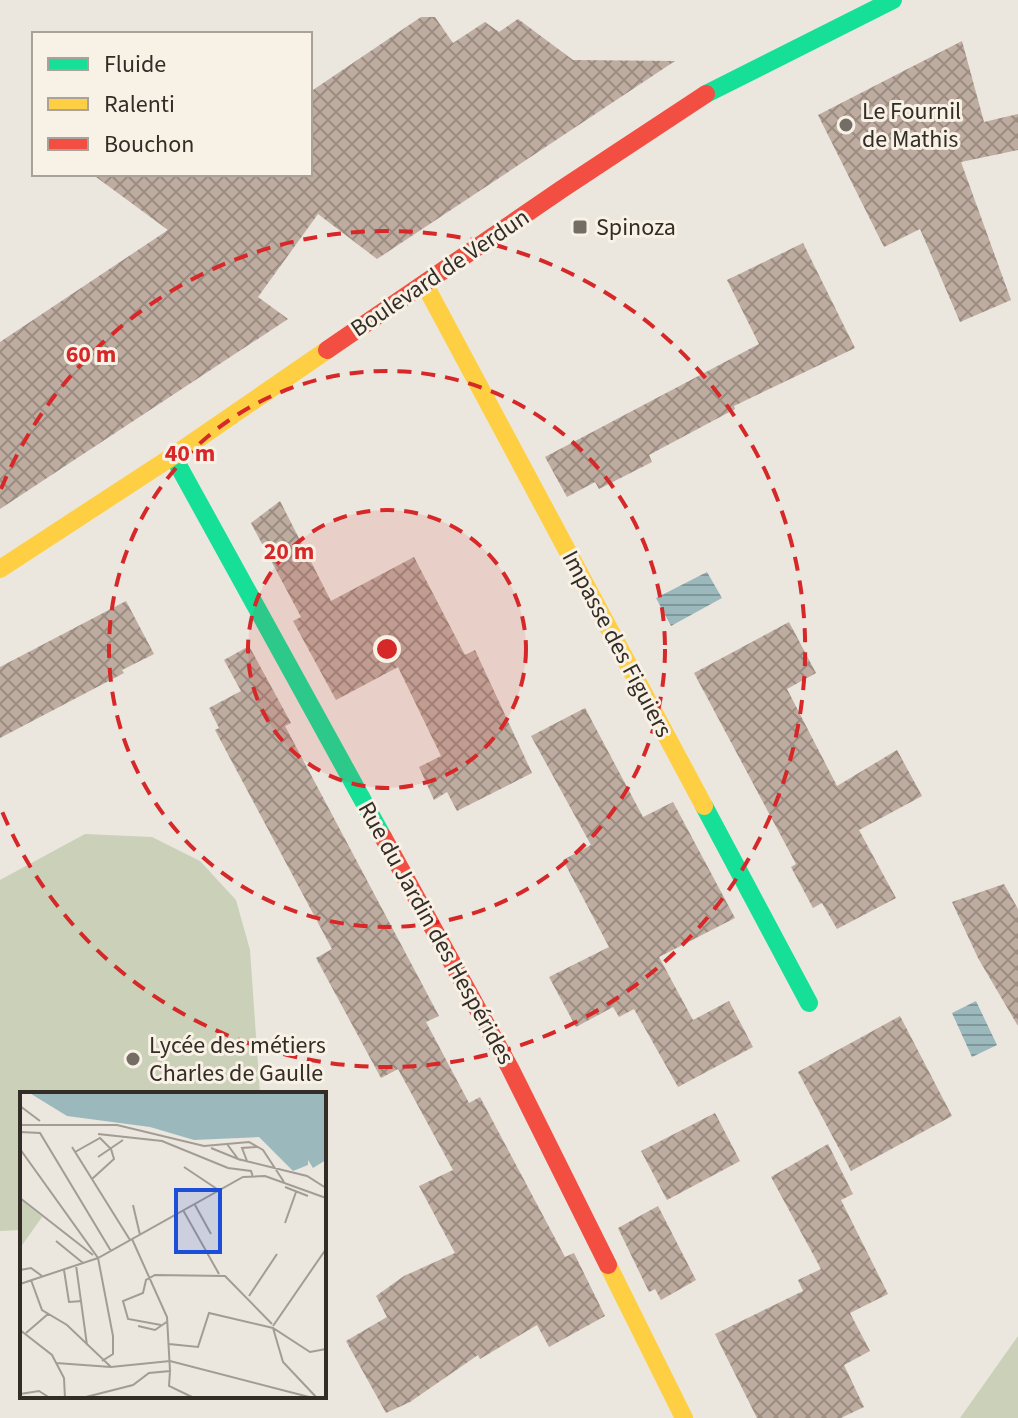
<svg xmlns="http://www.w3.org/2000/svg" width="1018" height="1418" viewBox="0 0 1018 1418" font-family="'Source Sans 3',sans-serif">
  <defs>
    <pattern id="water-rules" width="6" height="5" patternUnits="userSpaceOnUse" patternTransform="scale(2)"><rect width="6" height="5" fill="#9bb9bc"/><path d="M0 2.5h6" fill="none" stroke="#7f9799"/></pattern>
    <pattern id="building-cross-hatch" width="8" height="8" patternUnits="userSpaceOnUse" patternTransform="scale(2)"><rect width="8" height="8" fill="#beaca0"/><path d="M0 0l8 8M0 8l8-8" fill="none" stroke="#9b8c82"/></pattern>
  </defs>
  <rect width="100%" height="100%" fill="#ebe6de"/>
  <!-- pitch -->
  <path fill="#cad1b8" d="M 85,834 L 152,837 L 200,861 L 236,900 L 250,950 L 260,1094 L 22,1094 L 22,1230 L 0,1231 L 0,880 Z
    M 1018,1336 L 1018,1418 L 960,1418 Z"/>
  <!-- water -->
  <path fill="url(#water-rules)" d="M 707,572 L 722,598 L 671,626 L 656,598 Z
    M 976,1001 L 997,1045 L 972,1057 L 952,1013 Z"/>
  <!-- building -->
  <path fill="url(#building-cross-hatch)" d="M 421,17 L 435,17 L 453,43 L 485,22 L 499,32 L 518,19 L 573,60 L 675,61 L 377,259 L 318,214 L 258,297 L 288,319 L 0,509 L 0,342 L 168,230 L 92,174 L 310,174 L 310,92 Z
    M 962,41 L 984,122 L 1018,114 L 1018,150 L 961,162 L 1011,300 L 960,322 L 920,229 L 884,247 L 818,115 Z
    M 803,243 L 855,348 L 734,406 L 735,409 L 649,455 L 652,462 L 599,489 L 595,482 L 567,497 L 545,457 L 759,344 L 727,280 Z
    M 280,501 L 331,601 L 414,557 L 465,655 L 475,650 L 532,773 L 457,811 L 447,792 L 434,800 L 419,767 L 441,756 L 398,667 L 336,700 L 293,621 L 301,617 L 251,523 Z
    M 126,601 L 154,654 L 122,670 L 124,673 L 0,738 L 0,667 Z
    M 789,622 L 816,673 L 787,689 L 837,786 L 897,750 L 922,796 L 859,830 L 896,898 L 837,929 L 822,903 L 813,908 L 791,867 L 796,864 L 694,673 Z
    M 249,646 L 291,723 L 285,726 L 439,1016 L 426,1022 L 469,1103 L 480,1097 L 565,1257 L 574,1253 L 605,1316 L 549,1347 L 537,1325 L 480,1359 L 478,1355 L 410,1402 L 386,1413 L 346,1341 L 387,1317 L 376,1296 L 404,1276 L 455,1253 L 419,1186 L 453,1170 L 398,1069 L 381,1078 L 316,958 L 332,949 L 215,730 L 219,728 L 209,708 L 241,691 L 224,660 Z
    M 585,708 L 643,817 L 673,802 L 735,918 L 659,957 L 693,1020 L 729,1001 L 753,1047 L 678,1087 L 634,1009 L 619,1017 L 613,1007 L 576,1027 L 549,977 L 609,947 L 563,860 L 591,845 L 531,736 Z
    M 1004,884 L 1018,909 L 1018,1026 L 978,958 L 952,902 Z
    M 900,1016 L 952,1116 L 851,1171 L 798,1072 Z
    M 715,1113 L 740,1161 L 667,1200 L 641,1151 Z
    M 828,1144 L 853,1194 L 841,1200 L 888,1294 L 850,1313 L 870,1351 L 844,1365 L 864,1407 L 841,1418 L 757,1418 L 715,1334 L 803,1291 L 798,1280 L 821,1269 L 771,1177 Z
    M 658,1206 L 696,1280 L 661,1300 L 655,1289 L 649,1292 L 618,1228 Z"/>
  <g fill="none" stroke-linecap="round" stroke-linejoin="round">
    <!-- fast -->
    <path stroke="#16e098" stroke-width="18" d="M 706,94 L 893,0
      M 173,456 L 383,837
      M 704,806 L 809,1003"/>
    <!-- slow -->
    <path stroke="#ffcf43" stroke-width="18" d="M 425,285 L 704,806
      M 0,569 L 173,456 L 327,350
      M 608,1265 L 684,1418"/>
    <!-- jam -->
    <path stroke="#f24e42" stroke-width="18" d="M 327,350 L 562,189 L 706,94
      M 383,837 L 510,1068 L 608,1265"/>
  </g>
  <!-- distance rings -->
  <circle cx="387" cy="649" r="139" fill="#d62828" fill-opacity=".12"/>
  <g fill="none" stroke="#d62828" stroke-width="4" stroke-dasharray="14 10">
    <circle cx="387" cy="649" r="139"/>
    <circle cx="387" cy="649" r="278"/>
    <path d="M1 489A418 418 0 1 1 1 809"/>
  </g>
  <!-- markers -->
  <g fill="#746d66" stroke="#f8f1e5" stroke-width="3">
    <circle cx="846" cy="125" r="8"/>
    <rect x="572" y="219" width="16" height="16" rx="4"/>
    <circle cx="133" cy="1059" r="8"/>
  </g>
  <g text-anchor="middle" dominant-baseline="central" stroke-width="6" stroke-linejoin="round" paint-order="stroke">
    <!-- poi labels -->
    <g font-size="24" fill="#342c26" stroke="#f8f1e5" text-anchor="start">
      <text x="862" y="111">Le Fournil<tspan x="862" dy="28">de Mathis</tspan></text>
      <text x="596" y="227">Spinoza</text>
      <text x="149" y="1045">Lycée des métiers<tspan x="149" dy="28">Charles de Gaulle</tspan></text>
    </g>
    <!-- street labels -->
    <g font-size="24" fill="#342c26" stroke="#f8f1e5">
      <text transform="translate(440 273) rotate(-34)">Boulevard de Verdun</text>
      <text transform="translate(617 644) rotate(62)">Impasse des Figuiers</text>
      <text transform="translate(436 933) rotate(61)">Rue du Jardin des Hespérides</text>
    </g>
  </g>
  <!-- overview -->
  <g transform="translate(20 1092)">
    <rect width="306" height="306" fill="#ebe6de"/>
    <path d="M 0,107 L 22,125 L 0,156 Z" fill="#cad1b8"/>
    <path d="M 8,0 L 306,0 L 306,68 L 293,76 L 288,68 L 288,73 L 273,79 L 239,45 L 174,48 L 130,35 L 47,24 Z" fill="#9bb9bc"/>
    <path fill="none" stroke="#a29c94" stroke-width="2" d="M 0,14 L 20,29M 0,33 L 97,33 L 184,54 L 229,50 L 243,58 L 264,90M 0,40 L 20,41 L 91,159M 78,42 L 142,49 L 208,76 L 231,79 L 233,85M 52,55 L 110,148M 191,56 L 218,67 L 207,52M 0,57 L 78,166 L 93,244 L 93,262 L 82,269M 55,60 L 80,46 L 91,57 L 94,67 L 72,87M 78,65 L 103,48M 218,67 L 287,84 L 306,96M 227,69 L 222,56 L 236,55M 164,75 L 197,97M 265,95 L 288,104M 0,106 L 73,163M 113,113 L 120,143M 175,113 L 191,142M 163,118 L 199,182M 265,131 L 276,100M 36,149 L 63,171M 56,173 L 67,253M 0,178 L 11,176 L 22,184M 44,178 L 49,210 L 62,209M 11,188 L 22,218 L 47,233 L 91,275 L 150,269 L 293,306M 0,192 L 78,166 L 223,85 L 245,84 L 306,106M 229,204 L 257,162M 141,233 L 108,227 L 103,209 L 123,201 L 126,188 L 135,183 L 205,184 L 252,232M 118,234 L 135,238 L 148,229M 253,234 L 306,157M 253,236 L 263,270 L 297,306M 0,238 L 32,263 L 44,286 L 45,306M 6,241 L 28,222M 149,252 L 178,255 L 189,221 L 253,236 L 290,260 L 306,257M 36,271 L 91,275M 150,279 L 149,294 L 174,306M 0,302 L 19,299 L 30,306M 62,306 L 113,293 L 129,281 L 150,279 L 147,225 L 112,147"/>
    <path fill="#1d4ed8" fill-opacity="0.15" stroke="#1d4ed8" stroke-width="4" d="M 156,98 L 200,98 L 200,160 L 156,160 Z"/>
    <rect width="306" height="306" fill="none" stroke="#342c26" stroke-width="4"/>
  </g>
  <circle cx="387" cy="649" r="12" fill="#d62828" stroke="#f8f1e5" stroke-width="4"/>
  <g font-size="24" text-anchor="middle" font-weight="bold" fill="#d62828" stroke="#f8f1e5" stroke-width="6" stroke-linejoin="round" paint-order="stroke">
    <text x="91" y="362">60 m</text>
    <text x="190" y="461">40 m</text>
    <text x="289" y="559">20 m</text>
  </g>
  <!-- legend -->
  <rect x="32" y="32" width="280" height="144" fill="#f8f1e5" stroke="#aaa299" stroke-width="2"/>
  <rect x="48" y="58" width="40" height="12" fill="#16e098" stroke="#aaa299" stroke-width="2"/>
  <text x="104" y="72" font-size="24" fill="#342c26">Fluide</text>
  <rect x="48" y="98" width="40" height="12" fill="#ffcf43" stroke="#aaa299" stroke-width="2"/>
  <text x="104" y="112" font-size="24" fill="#342c26">Ralenti</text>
  <rect x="48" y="138" width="40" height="12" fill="#f24e42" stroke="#aaa299" stroke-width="2"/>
  <text x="104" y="152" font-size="24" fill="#342c26">Bouchon</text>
</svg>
